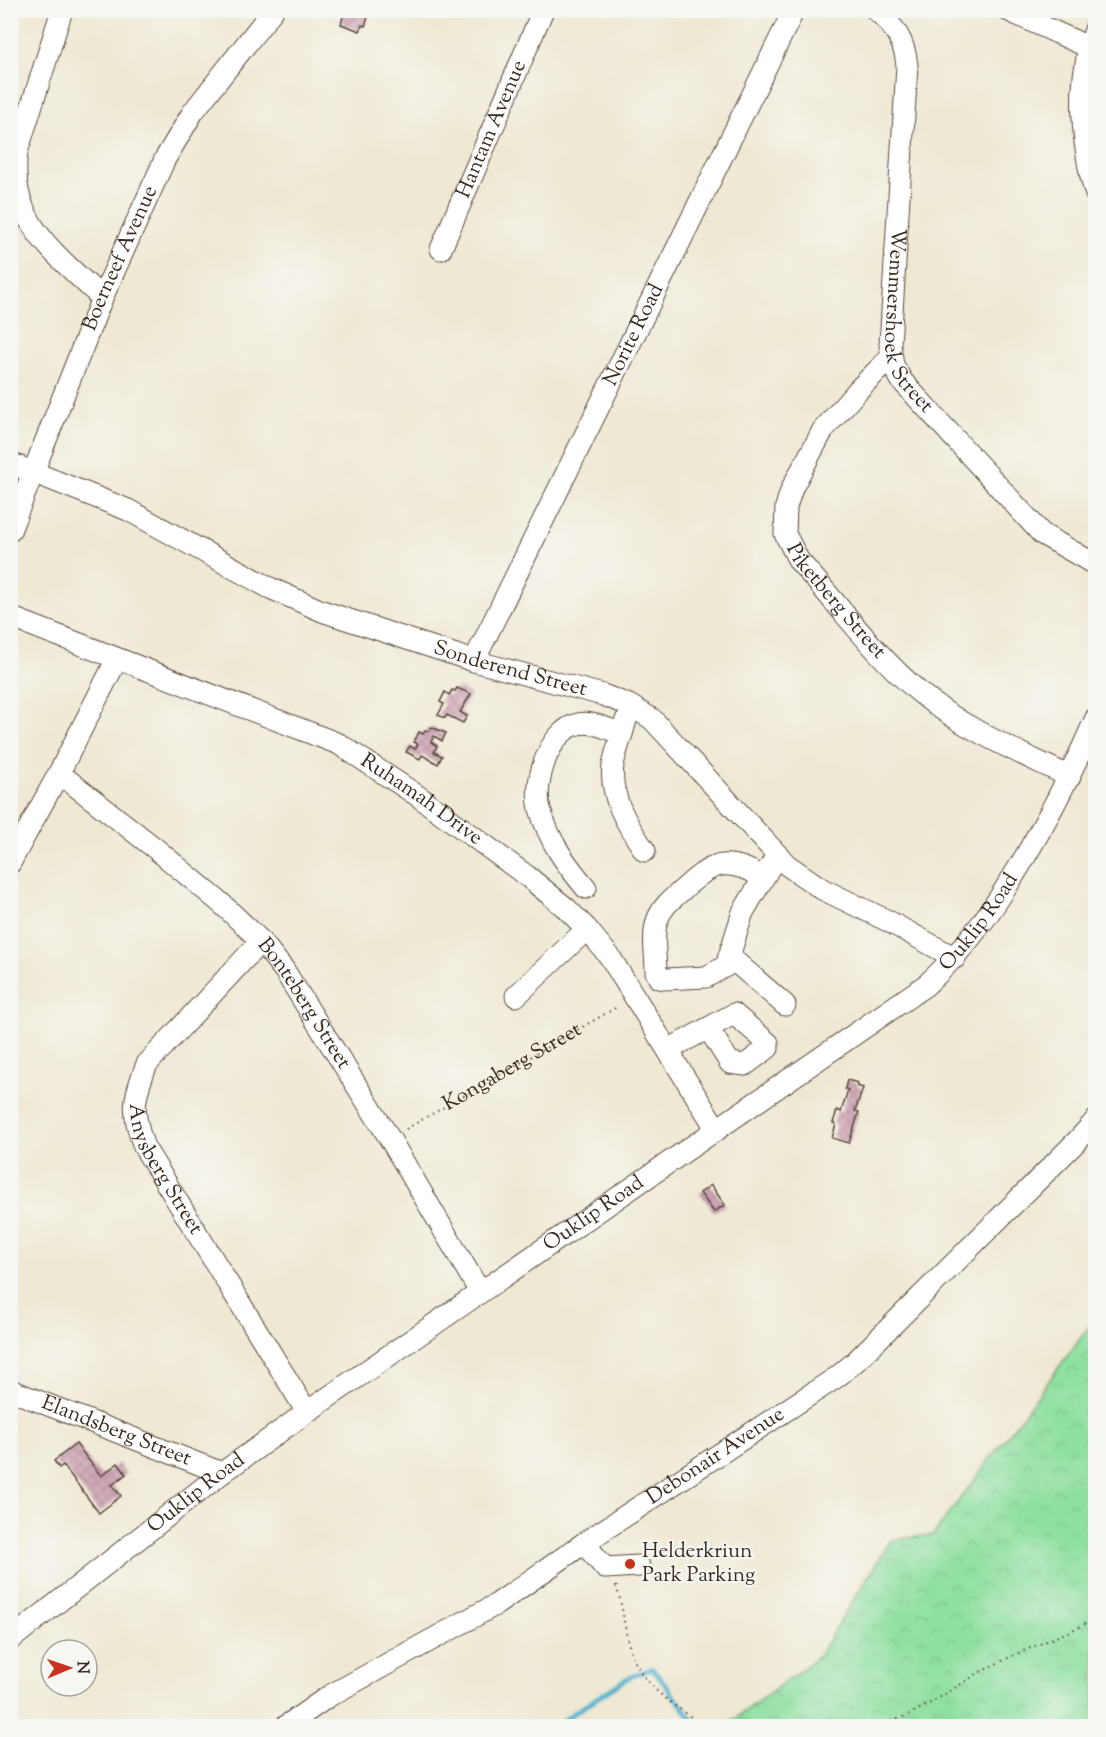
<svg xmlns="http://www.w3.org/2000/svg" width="1106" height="1737" viewBox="0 0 1106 1737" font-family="'Sorts Mill Goudy',serif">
  <defs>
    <pattern id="park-crowns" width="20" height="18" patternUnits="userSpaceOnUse" patternTransform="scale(1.5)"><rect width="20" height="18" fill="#8fe0a0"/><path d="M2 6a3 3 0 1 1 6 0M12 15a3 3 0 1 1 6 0" fill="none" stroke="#7cc089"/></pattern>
    <pattern id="building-cross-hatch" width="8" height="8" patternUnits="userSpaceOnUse" patternTransform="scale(1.5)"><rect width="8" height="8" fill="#ca9aad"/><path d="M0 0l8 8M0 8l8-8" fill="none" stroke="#a57e8c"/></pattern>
  </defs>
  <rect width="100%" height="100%" fill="#f6f6f2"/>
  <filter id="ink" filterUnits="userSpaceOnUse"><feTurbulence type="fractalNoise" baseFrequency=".0167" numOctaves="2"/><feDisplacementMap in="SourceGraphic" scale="12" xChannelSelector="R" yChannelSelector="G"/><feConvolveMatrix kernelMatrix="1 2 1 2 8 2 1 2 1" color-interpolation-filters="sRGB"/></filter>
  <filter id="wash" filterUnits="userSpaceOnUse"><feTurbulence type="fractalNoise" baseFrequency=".008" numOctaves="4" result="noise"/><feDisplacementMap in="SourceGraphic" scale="24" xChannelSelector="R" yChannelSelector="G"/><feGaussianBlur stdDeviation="1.35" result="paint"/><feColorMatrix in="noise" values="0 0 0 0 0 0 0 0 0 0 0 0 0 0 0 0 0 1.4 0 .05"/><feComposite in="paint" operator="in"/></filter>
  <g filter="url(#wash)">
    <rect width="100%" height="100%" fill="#efe8d2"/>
    <!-- park -->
    <path fill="url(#park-crowns)" stroke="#65855f" stroke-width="1.5" d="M 1095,1319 L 1095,1726 L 725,1726 L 818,1657 L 891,1540 L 933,1535 Z"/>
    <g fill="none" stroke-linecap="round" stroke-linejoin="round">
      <!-- stream -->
      <path stroke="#51b4d0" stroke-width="4.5" d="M 554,1726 L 626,1679 L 652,1668 L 698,1726"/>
    </g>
    <g id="blocks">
      <!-- building -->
      <path fill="url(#building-cross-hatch)" d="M 345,10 L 368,10 L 367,13 L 369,14 L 365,26 L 362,25 L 360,31 L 341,24 Z
        M 457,688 L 471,694 L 460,712 L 467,716 L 463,723 L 447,715 L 445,718 L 438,715 L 444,704 L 440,702 L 445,692 L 449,695 L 452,690 L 455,691 Z
        M 431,727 L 446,733 L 442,741 L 434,736 L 431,742 L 437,746 L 434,752 L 442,756 L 438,764 L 422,755 L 420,759 L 406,752 L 410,746 L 415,749 L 418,744 L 414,742 L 419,732 L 423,734 L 425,730 L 429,731 Z
        M 847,1080 L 858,1083 L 857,1086 L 863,1088 L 855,1111 L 859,1112 L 849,1143 L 832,1138 L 836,1124 L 833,1123 L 837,1110 L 841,1112 L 848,1090 L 845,1089 Z
        M 711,1185 L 725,1205 L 714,1212 L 700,1193 Z
        M 76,1444 L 101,1476 L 118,1463 L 126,1474 L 112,1485 L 121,1496 L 99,1513 L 63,1465 L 59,1468 L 54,1461 Z"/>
    </g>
  </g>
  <g filter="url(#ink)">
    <use href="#blocks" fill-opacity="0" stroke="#564639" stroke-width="1.5"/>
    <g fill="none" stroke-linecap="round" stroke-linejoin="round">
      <!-- minor casing -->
      <g stroke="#564639" stroke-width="23">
        <g id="minor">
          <path d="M 62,10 L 17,152 C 7,221 58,256 102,298"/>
          <path id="s2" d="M 876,10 C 894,26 905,41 907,66 L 890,345 L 893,365 L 902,381 L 1042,534 L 1096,565"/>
          <path d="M 1007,10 L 1088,47"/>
          <path d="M 1096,27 C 1079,71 1080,116 1088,162 C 1090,172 1092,184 1096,194"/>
          <path id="s3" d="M 441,249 L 543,10"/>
          <path id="s4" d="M 891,357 L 858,390 L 823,430 L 792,488 L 786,507 L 785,534 L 799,561 C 838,604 875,655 919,692 C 963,729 1019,752 1070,777"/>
          <path id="s5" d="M 10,463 L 128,510 L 270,588 L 322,611 L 474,661 L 603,695 L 629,705 L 652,719 L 787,865 L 822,889 L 890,922 L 955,958"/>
          <path id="s6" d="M 10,531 L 102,298 L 165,159 L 193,112 L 273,10"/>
          <path id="s7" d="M 10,617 L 339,744 L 418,796 L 527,876 L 566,908 L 587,929 L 610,957 L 717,1130"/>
          <path id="s8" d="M 474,661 L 794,10"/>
          <path d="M 626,720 C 622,735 616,750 613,765 C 609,797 628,826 645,851"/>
          <path id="s9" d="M 59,773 L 156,849 L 222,904 L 261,941 L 284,970 L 390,1139 L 480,1292"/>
          <path d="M 10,863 L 59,773 L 117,659"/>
          <path d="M 763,877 C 723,855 711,864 680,892 C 671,900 661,908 657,921 C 652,936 656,956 656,972 L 659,978 L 665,979 L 706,977 L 726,966 L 743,912 L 777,855"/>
          <path d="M 586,888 C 565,863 549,841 540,809 C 533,784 548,731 578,724 C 593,721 608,729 622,734"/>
          <path id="s10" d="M 261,941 L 147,1064 C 133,1098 131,1112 144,1147 L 307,1412"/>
          <path d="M 730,957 L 785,1005"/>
          <path d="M 516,996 L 587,929"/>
          <path d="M 668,1050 L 730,1016 L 734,1014 L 768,1043 L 768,1048 L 745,1065 L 730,1063 L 708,1028"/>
          <path id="s11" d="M 10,1390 L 222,1473"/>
          <path d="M 584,1543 L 605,1568 L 639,1566"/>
          <path id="s12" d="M 10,1640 L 222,1473 L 307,1412 L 926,985 C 967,948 994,908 1022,862 C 1050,815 1074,768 1096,718"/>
          <path id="s13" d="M 286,1726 L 329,1696 L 497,1604 L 584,1543 L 837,1377 L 855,1362 L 1077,1141 L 1096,1120"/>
        </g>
      </g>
      <!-- path -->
      <g stroke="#564639" stroke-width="2" stroke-dasharray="1.5 4.5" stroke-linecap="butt">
        <path id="s1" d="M 406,1129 L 619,1006"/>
        <path d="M 616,1586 C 624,1608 624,1633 632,1655 C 645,1689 676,1706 704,1726"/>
        <path d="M 874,1726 C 916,1717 943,1694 979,1673 C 1016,1652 1057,1638 1096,1619"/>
      </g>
      <!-- minor -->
      <use href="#minor" stroke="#fff" stroke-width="21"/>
    </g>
  </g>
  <!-- markers -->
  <circle fill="#c8321e" stroke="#f6f6f2" stroke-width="2" cx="630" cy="1564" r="6"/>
  <g text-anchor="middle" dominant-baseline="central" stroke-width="4.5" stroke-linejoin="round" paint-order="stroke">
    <!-- street labels -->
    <g font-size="21" fill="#3b2a1e" stroke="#f6f6f2">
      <text stroke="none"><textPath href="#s3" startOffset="130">Hantam Avenue</textPath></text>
      <text stroke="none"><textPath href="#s6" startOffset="294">Boerneef Avenue</textPath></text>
      <text stroke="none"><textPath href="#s2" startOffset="326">Wemmershoek Street</textPath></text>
      <text stroke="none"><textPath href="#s8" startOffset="363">Norite Road</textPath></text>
      <text stroke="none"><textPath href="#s4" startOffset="297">Piketberg Street</textPath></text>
      <text stroke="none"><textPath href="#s5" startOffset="543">Sonderend Street</textPath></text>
      <text stroke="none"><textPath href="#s7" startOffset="452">Ruhamah Drive</textPath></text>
      <text stroke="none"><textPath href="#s12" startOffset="1209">Ouklip Road</textPath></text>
      <text stroke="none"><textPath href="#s9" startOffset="339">Bonteberg Street</textPath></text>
      <text stroke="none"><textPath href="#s1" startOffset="123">Kongaberg Street</textPath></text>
      <text stroke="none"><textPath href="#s10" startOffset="282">Anysberg Street</textPath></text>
      <text stroke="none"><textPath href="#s12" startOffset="723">Ouklip Road</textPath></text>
      <text stroke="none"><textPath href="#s11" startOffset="114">Elandsberg Street</textPath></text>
      <text stroke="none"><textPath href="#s13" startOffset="508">Debonair Avenue</textPath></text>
      <text stroke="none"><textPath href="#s12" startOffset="237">Ouklip Road</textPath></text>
    </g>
    <!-- poi labels -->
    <g font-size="21" fill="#3b2a1e" stroke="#f6f6f2" text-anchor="start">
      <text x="642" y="1552">Helderkriun<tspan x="642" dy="24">Park Parking</tspan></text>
    </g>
  </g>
  <!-- margin -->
  <rect width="1106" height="1737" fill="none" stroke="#f6f6f2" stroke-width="36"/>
  <!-- north arrow -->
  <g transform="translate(69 1668) rotate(88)"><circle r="28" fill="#f6f6f2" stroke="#aba49d" stroke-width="1.5"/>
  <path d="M0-4.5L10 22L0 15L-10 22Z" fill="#c8321e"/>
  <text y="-9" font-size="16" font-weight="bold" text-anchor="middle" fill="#3b2a1e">N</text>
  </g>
</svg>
